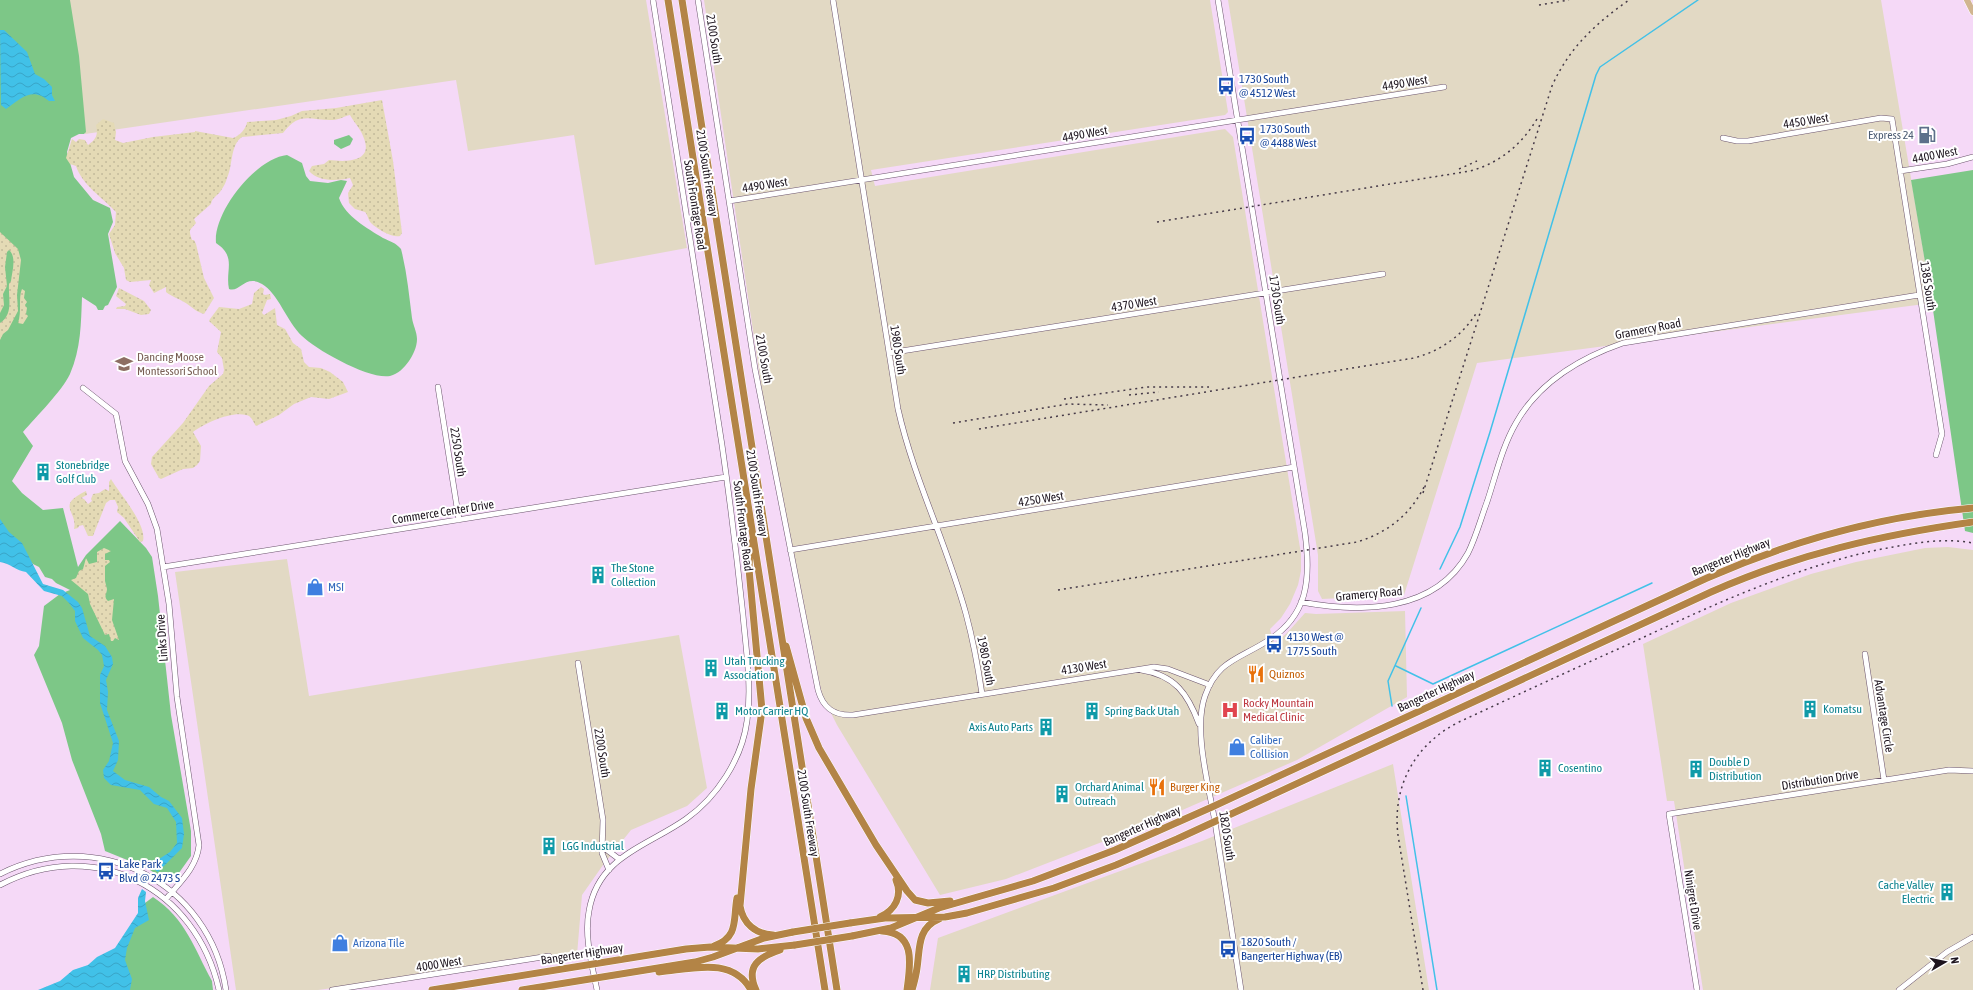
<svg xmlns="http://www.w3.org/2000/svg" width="1973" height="990" viewBox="0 0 1973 990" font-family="'Asap Condensed',sans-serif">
  <defs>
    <pattern id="sand-dots" width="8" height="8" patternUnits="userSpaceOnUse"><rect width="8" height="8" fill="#e4dab5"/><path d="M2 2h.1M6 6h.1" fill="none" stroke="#c3ba9b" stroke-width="1.8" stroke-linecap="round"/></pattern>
    <pattern id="water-waves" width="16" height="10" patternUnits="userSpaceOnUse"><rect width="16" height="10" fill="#41c1e8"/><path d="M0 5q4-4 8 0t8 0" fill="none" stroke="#39a5c7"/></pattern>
  </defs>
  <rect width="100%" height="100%" fill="#f5d9f7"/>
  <!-- industrial -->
  <path fill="#e2d9c4" d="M 69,0 L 646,0 L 687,248 L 595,265 L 574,135 L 468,151 L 456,80 L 85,134 Z
    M 704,0 L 1210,0 L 1228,112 L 1225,115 L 871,170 L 875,186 L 1225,129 L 1233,137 L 1301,554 L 1301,571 L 1298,585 L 1290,604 L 1281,618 L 1270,629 L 1274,644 L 1287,633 L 1305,613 L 1316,614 L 1405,611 L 1407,697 L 1297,760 L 1164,818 L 1006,879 L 940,895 L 837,725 L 822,695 L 763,398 Z
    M 1228,0 L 1881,0 L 1932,303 L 1477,363 L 1404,595 L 1322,599 L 1318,591 L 1318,555 Z
    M 1948,547 L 1973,550 L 1973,990 L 1703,990 L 1674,801 L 1667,801 L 1643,644 L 1731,603 L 1811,574 L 1856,562 L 1925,548 Z
    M 287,559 L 309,696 L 679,635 L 707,788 L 687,806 L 631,830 L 603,865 L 582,895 L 577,955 L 318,990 L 236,990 L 175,572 Z
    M 1393,764 L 1429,990 L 930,990 L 938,938 L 1202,841 Z"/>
  <!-- grass -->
  <path fill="#7dc787" d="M 0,0 L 70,0 L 79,56 L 86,132 L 84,134 L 79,134 L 71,138 L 67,152 L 74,177 L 93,200 L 110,208 L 113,222 L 108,234 L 117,287 L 108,305 L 105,306 L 103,310 L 98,310 L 96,306 L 82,297 C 81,323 81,349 70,374 C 62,391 36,417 23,432 L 33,446 L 12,481 L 22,493 L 43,510 L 63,508 L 78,567 L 86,555 L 120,521 L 146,548 L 152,557 L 158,596 L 171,715 L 191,831 L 191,856 L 171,884 L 147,868 L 105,851 L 101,834 L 72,760 L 62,723 L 34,655 L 39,646 L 44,606 L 60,594 L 70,590 L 56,583 L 52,579 L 45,577 L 39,567 L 33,564 L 0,537 Z
    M 349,135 L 353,139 L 350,145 L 341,149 L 334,144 L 334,140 Z
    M 287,155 L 302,163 L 306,176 L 310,181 L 328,183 L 341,180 L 347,181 L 339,198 C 345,216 367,228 383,238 C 391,242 395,242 401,249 C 407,272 409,295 412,318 C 413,325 417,332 417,339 C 417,347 413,355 409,361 C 404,368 398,374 390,376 C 370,380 316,350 302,336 C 287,322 278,293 262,284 C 245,274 240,293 229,289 C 225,270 237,257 216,243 C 213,212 256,158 287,155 Z
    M 1973,170 L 1973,533 L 1965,531 L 1932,303 L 1911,180 Z
    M 153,897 C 186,919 194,948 212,981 L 213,990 L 55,990 L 121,950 L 145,903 Z"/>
  <!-- sand -->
  <path fill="url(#sand-dots)" d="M 382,100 L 393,161 L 402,233 L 400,236 C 392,238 377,229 371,223 C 368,220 368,215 365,212 L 355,209 L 349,203 L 348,193 L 353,185 L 350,178 C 338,181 318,182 309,171 L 312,166 L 324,164 L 329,160 C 346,162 375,163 363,136 C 360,128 353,121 350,115 C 344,116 339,120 333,120 C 312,121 300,110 283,133 L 242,137 C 230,145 233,166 227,178 C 226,182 224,186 222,189 C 219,195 212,197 211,204 L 194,219 L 196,223 C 190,231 188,228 192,240 L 194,240 L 196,244 L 204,278 L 214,298 L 204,314 C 196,312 191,306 184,302 C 178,298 172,297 166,292 L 166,287 L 154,293 L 149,285 L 151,280 L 130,282 L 126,280 L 124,268 L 115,253 L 109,234 L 115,225 L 116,212 C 103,198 82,185 76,166 L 70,164 L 66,158 L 72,139 L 76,142 L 79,139 L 85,140 L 88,145 C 97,139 98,134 96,125 L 103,119 L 114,123 L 116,132 L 115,140 L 123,143 L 153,137 L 195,132 L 195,131 L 233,138 C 240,136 247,127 247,122 L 276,120 L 291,116 L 302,111 L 336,108 Z
    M 0,232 L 18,249 L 21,260 L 17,295 L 18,311 L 8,330 L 3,334 L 0,340 L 0,323 C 14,314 8,298 9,284 L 11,281 C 12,272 17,257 9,250 L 7,252 L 5,267 L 7,286 L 3,294 L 4,305 L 0,313 Z
    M 261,287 L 264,289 L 263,294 L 265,295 L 270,294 L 271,299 L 267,300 L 262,313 L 264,315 L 275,308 L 277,325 L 285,329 L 293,343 L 301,349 L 304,362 L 309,367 L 321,368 L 330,372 L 343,382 L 348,392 L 329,399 L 311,397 L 294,404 L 279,415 L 256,426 C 253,422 252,416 246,415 C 231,411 205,423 193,432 L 201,446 L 200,461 L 197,465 L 193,468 L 183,469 L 161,479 L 159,478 L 151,464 L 152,457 L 183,423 L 209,386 L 223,374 L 224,370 L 222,358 L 217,352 L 221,332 L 209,321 L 210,319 L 219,307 L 239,309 L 252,304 L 254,293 Z
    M 119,288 L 144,301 L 151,310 L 149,314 L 141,315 L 125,309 L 116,309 L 117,307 L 125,306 L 126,304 L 116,296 Z
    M 22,289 L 25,291 L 24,298 L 27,302 L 25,305 L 27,308 L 26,314 L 28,316 L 23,324 L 18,323 C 22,311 18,298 22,289 Z
    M 111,479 C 119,493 147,524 143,541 L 140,542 L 124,518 L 117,512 L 118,507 L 115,500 L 110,500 L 106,503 L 93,536 L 88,536 L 83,525 L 79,526 L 78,528 L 74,529 C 78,511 55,506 86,491 L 87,495 L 81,498 L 84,499 L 88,504 L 92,501 L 91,499 L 93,494 L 99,493 L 105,489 L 109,491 L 109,482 Z
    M 104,548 L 111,551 L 105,554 L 105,560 L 109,560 L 110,562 L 105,566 L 105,581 L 107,589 C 107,594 103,596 108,601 L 114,599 L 112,620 L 119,640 L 115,638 L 113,641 L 111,641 L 109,634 L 105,635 L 90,604 L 88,594 L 71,580 L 76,578 L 79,571 L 83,569 L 86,558 L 89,564 L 97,562 L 97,552 Z"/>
  <!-- water -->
  <path fill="url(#water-waves)" d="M 0,30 L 4,30 L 27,52 L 35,74 L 44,79 L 52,87 L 52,95 L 55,101 L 49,101 C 33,87 22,97 6,109 L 1,105 Z
    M 0,519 L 9,532 L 22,543 L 43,584 L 63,590 L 78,602 L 82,608 L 90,636 L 105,646 L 112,657 L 113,664 L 106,680 L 108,692 L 107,710 L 119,741 L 118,760 L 113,771 L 125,780 L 149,787 L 161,797 L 169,801 L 182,818 L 184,834 L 182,848 L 158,872 L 154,869 L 159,859 L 170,852 L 177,843 L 176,822 L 167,808 L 154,804 L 140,790 L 111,785 L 104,778 L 103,770 L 109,761 L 113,743 L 100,703 L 100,675 L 104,666 L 102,655 L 98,650 L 83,638 L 75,621 L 75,611 L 69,603 L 62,596 L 44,591 L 26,572 C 17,571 9,563 0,562 Z
    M 142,889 L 146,892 L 145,901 L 149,920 L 135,928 L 127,948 L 125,960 L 132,979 L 130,990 L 38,990 L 60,981 L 73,970 L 88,965 L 97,957 L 115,948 L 138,913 L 138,898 Z"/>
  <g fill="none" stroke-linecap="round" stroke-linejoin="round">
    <!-- stream -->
    <path stroke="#41c1e8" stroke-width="1.5" d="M 1440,569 L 1460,527 L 1490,432 L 1596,75 L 1600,67 L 1698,0
      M 1396,666 L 1433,684 L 1652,583
      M 1392,706 L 1388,681 L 1421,608
      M 1406,796 L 1437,990"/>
    <!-- minor casing -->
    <g stroke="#6b546d" stroke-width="6">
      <path id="minor" d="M 698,0 L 755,369 L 818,690 C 823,708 834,716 853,715 L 1154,667 L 1168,669 L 1210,685
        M 833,0 L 898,409 C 914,480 947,544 966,614 C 973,640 978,667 982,694
        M 1218,0 L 1305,533 C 1311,579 1309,617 1264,643 C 1236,660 1217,662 1205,696 C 1193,730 1209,787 1215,822 C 1224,878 1232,934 1241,990
        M 1723,138 L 1737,141 L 1748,141 L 1881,118 L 1892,119 L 1942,434 L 1936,455
        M 1900,171 L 1947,164 L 1973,157
        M 729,201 C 968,165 1206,123 1444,87
        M 889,353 L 1383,274
        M 438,387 L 459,520
        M 83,388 L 116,414 L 125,461 L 148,504 L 157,529 L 169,604 L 177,697 L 199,845 C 197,867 180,882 166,899
        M 790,550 L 1294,467
        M 163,567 L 726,477
        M 1301,602 C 1360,613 1435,613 1468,553 C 1476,537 1481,518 1487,502 C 1496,475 1502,447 1516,423 C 1539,382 1580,358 1623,343 L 1919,295
        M 1865,654 L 1884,780
        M 578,663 L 603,820 L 602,853 L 609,870
        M 1141,670 C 1175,675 1188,694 1199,724
        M 603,847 L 619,859
        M 0,874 C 97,825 210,882 226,990
        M 0,885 C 95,835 196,888 219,990
        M 332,990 L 549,956
        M 597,990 C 592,965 584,936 589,911 C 598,856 648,846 686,819 C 717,797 742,759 747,721 C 752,686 746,650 743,615 C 737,558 730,501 722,445 C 699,296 676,148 653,0
        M 1697,990 L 1669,814 L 1949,770 L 1973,771
        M 1899,990 L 1947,952 L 1973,937"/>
    </g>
    <!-- major casing -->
    <g stroke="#fff" stroke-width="7">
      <path id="major" d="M 1967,0 L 1973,12"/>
    </g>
    <!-- highway casing -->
    <g stroke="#fff" stroke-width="8">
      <path id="highway" d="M 668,0 L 825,990
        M 682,0 L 837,990
        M 750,543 L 749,569 L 762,710 L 751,789 L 740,906 C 743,924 756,934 773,935
        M 786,646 L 806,718 L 819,748 L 876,845 L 907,891 L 915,900 L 928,903 L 950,901
        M 880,917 C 895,910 903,896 896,880
        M 850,923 L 885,918 L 945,917 L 967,913 L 1054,888 L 1116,865 L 1177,839 L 1711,592 C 1797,554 1881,535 1973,522
        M 882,931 C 917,933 910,966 907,990
        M 852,936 L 891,928 L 939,908 L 1033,881 L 1115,850 L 1212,807 L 1707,578 C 1791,541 1882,516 1973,508
        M 714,946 C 739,937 733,920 737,898
        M 659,972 C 692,969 732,956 751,990
        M 432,990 L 686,949 L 710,947 L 758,949 L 795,945
        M 522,990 L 695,962 L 713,957 L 764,938 L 793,932
        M 756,990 C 745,966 759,957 780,950
        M 912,990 C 914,983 916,976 917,968 C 920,949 917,928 939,919"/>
    </g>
    <!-- minor -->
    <use href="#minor" stroke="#fff" stroke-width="5"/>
    <!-- major -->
    <use href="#major" stroke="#d1b590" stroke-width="6"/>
    <!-- highway -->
    <use href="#highway" stroke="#b38446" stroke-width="7"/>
    <!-- rail -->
    <path stroke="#463a48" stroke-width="1.5" stroke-dasharray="2 4" stroke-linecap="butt" d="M 1539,5 L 1569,0
      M 1459,169 L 1477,161
      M 1157,222 L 1470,171 C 1500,163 1521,145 1537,119
      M 1129,395 L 1159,392
      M 1064,399 L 1147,387 L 1209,387
      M 953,423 L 1068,404 L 1108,405
      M 979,429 L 1414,358 C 1441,351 1463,335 1477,312
      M 1423,493 L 1552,86 C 1569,48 1595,24 1629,0
      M 1058,590 L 1357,542 C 1387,533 1410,515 1424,487
      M 1423,990 L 1398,835 C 1392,786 1415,744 1459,722 C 1515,696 1571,670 1627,645 C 1708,607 1789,569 1877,550 C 1909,544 1941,537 1973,543"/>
    <!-- highway-bridge casing -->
    <g stroke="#fff" stroke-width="8" stroke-linecap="butt">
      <path id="highway-bridge" d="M 793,932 L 850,923
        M 795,945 L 852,936"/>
    </g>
    <!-- highway-bridge -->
    <use href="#highway-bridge" stroke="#b38446" stroke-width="7"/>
  </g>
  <!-- icons -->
  <defs>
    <g id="bus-bare" transform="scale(1.38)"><path d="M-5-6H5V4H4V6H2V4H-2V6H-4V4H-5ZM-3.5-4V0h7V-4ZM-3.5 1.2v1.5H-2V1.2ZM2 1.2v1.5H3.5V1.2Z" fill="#1a4fb4" stroke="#fff" stroke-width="2.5" paint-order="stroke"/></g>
    <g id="fuel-bare" transform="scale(1.38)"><path d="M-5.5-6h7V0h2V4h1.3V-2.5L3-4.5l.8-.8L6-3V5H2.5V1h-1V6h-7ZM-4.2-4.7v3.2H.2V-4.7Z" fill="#5c6f8a" stroke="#fff" stroke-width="2.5" paint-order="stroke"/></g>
    <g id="school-bare" transform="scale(1.38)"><path d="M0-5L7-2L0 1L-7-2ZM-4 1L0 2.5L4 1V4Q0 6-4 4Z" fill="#8d6e63" stroke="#fff" stroke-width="2.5" paint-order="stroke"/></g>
    <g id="building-bare" transform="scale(1.38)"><path d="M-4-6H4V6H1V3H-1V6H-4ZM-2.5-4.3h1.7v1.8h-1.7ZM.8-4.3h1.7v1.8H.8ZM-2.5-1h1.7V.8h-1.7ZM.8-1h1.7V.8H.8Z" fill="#0f9aa8" stroke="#fff" stroke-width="2.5" paint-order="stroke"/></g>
    <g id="shop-bare" transform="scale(1.38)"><path d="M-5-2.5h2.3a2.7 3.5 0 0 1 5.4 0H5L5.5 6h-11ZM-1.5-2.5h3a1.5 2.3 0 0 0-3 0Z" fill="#3f7fe0" stroke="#fff" stroke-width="2.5" paint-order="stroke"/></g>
    <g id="restaurant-bare" transform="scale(1.38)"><path d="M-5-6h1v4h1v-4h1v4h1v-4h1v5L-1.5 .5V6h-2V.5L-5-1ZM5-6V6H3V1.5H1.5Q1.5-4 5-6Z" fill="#e8710a" stroke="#fff" stroke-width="2.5" paint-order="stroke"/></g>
    <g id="hospital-bare" transform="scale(1.38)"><path d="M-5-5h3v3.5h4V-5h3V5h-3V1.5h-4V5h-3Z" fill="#e0444e" stroke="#fff" stroke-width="2.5" paint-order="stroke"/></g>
  </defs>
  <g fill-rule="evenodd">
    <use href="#bus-bare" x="1226" y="86"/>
    <use href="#fuel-bare" x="1927" y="135"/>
    <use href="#bus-bare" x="1247" y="136"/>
    <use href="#school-bare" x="124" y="364"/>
    <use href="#building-bare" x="43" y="472"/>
    <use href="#building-bare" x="598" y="575"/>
    <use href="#shop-bare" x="315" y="587"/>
    <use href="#bus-bare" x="1274" y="644"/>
    <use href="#building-bare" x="711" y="668"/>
    <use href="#restaurant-bare" x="1256" y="674"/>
    <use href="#building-bare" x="1810" y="709"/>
    <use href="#hospital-bare" x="1230" y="710"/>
    <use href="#building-bare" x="722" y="711"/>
    <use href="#building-bare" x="1092" y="711"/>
    <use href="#building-bare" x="1046" y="727"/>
    <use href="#shop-bare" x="1237" y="747"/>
    <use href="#building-bare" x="1545" y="768"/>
    <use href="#building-bare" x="1696" y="769"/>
    <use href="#restaurant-bare" x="1157" y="787"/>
    <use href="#building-bare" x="1062" y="794"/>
    <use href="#building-bare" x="549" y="846"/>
    <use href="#bus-bare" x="106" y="871"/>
    <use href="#building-bare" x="1947" y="892"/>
    <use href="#shop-bare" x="340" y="943"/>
    <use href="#bus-bare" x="1228" y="949"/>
    <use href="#building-bare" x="964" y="974"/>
  </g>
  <g text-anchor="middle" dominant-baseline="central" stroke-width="4" stroke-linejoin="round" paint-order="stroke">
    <!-- street labels -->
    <g font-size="12" fill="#1d141e" stroke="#fff">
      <text transform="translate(714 39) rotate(81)">2100 South</text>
      <text transform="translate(1405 83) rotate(-9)">4490 West</text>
      <text transform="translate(1806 121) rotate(-9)">4450 West</text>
      <text transform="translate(1085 134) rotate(-10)">4490 West</text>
      <text transform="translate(1935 155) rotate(-11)">4400 West</text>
      <text transform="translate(707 173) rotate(81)">2100 South Freeway</text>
      <text transform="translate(765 185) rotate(-9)">4490 West</text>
      <text transform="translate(695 205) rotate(81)">South Frontage Road</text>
      <text transform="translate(1928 286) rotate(81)">1385 South</text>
      <text transform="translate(1277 300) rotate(81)">1730 South</text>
      <text transform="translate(1134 304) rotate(-9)">4370 West</text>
      <text transform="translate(1648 329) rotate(-11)">Gramercy Road</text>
      <text transform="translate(898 350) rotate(81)">1980 South</text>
      <text transform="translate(764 359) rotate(80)">2100 South</text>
      <text transform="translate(458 452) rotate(81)">2250 South</text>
      <text transform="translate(757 493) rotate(81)">2100 South Freeway</text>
      <text transform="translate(1041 499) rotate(-9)">4250 West</text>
      <text transform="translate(443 512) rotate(-9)">Commerce Center Drive</text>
      <text transform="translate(743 526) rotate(83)">South Frontage Road</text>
      <text transform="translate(1731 557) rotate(-22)">Bangerter Highway</text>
      <text transform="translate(1369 594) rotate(-5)">Gramercy Road</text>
      <text transform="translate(162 638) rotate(-94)">Links Drive</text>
      <text transform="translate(986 661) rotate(79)">1980 South</text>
      <text transform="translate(1084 667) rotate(-9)">4130 West</text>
      <text transform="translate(1436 691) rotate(-25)">Bangerter Highway</text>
      <text transform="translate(1884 716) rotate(81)">Advantage Circle</text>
      <text transform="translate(602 753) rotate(81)">2200 South</text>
      <text transform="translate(1820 780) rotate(-9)">Distribution Drive</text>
      <text transform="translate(808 813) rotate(81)">2100 South Freeway</text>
      <text transform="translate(1142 826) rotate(-24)">Bangerter Highway</text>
      <text transform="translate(1227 836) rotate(81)">1820 South</text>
      <text transform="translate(1693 900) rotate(81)">Ninigret Drive</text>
      <text transform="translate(582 954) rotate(-9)">Bangerter Highway</text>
      <text transform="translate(439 964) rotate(-9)">4000 West</text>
    </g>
    <!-- transit labels -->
    <g font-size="12" fill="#164399" stroke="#fff" text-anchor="start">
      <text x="1239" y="79">1730 South<tspan x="1239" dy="14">@ 4512 West</tspan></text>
      <text x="1260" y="129">1730 South<tspan x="1260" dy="14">@ 4488 West</tspan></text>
      <text x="1287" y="637">4130 West @<tspan x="1287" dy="14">1775 South</tspan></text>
      <text x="119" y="864">Lake Park<tspan x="119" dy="14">Blvd @ 2473 S</tspan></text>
      <text x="1241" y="942">1820 South /<tspan x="1241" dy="14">Bangerter Highway (EB)</tspan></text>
    </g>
    <!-- service labels -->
    <g font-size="12" fill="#4e5e75" stroke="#fff" text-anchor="end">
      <text x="1914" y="135">Express 24</text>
    </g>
    <!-- education labels -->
    <g font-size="12" fill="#785e54" stroke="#fff" text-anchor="start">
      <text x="137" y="357">Dancing Moose<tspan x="137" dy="14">Montessori School</tspan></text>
    </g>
    <!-- culture labels -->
    <g font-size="12" fill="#0d838f" stroke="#fff" text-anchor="start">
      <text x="56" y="465">Stonebridge<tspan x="56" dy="14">Golf Club</tspan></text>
      <text x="611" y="568">The Stone<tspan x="611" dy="14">Collection</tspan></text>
      <text x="724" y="661">Utah Trucking<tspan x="724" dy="14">Association</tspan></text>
      <text x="1823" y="709">Komatsu</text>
      <text x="735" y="711">Motor Carrier HQ</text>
      <text x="1105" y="711">Spring Back Utah</text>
      <text x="1033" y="727" text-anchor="end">Axis Auto Parts</text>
      <text x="1709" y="762">Double D<tspan x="1709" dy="14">Distribution</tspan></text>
      <text x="1558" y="768">Cosentino</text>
      <text x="1075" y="787">Orchard Animal<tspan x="1075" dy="14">Outreach</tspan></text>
      <text x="562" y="846">LGG Industrial</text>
      <text x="1934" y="885" text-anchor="end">Cache Valley<tspan x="1934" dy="14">Electric</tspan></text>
      <text x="977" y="974">HRP Distributing</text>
    </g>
    <!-- shop labels -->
    <g font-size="12" fill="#366cbe" stroke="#fff" text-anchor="start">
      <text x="328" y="587">MSI</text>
      <text x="1250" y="740">Caliber<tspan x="1250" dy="14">Collision</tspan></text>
      <text x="353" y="943">Arizona Tile</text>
    </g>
    <!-- food labels -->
    <g font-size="12" fill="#c56008" stroke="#fff" text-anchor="start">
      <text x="1269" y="674">Quiznos</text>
      <text x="1170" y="787">Burger King</text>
    </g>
    <!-- health labels -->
    <g font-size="12" fill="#be3a42" stroke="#fff" text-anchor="start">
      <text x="1243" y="703">Rocky Mountain<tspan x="1243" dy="14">Medical Clinic</tspan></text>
    </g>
  </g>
  <!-- north arrow -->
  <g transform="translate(1945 962) rotate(81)" stroke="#ffffff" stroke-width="3" paint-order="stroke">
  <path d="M0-3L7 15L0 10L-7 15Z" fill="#1d141e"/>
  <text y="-6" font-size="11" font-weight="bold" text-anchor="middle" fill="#1d141e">N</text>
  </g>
</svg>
